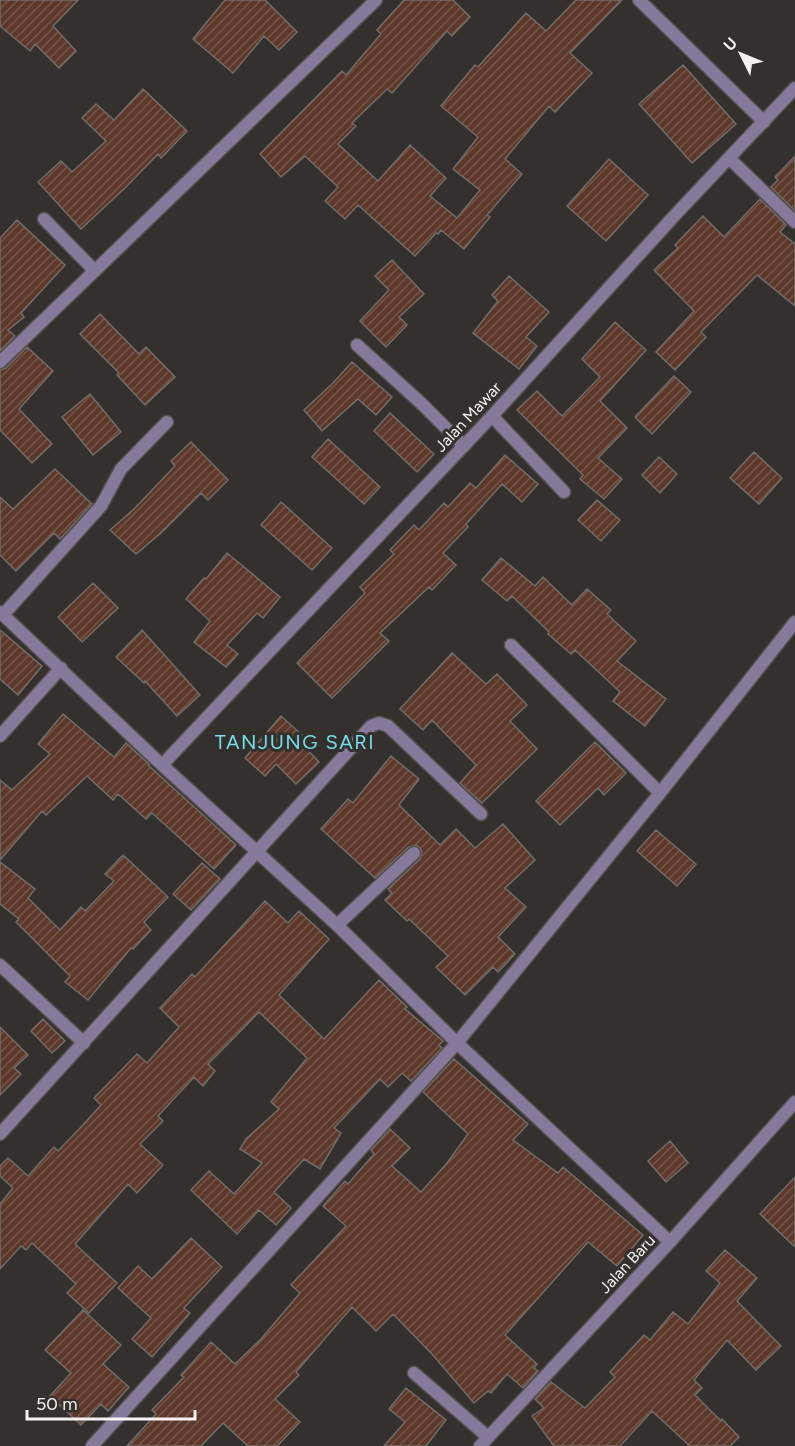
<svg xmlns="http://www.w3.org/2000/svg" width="795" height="1446" viewBox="0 0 795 1446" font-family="Figtree,sans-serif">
  <defs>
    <pattern id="building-hatch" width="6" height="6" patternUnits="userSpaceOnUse" patternTransform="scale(1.5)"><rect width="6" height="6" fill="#5d382a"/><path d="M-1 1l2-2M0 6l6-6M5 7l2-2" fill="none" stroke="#755549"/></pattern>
  </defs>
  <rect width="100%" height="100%" fill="#34302e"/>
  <!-- building -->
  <path fill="url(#building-hatch)" stroke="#726d6b" stroke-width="1.5" d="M 0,0 L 78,0 L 53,26 L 76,51 L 59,68 L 35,44 L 30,51 L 0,26 Z
    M 225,0 L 265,0 L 297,32 L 279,50 L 264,36 L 233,73 L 193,39 Z
    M 404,0 L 453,0 L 470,17 L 452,36 L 447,31 L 392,93 L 387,89 L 352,123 L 356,126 L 338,144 L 378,181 L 410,145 L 446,178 L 430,196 L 457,218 L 480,190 L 453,169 L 478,137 L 441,106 L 475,65 L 478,67 L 526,13 L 546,31 L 576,0 L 622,0 L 570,53 L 592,73 L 555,112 L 549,106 L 505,159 L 522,174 L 487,215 L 490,217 L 464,249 L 441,230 L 438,234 L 436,233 L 415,256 L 358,205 L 345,219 L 325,201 L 338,187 L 305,156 L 281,177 L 260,154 L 342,71 L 346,75 L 381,34 L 377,30 Z
    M 683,65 L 736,124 L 692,163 L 639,104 Z
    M 143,89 L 187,131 L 161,158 L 158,154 L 125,188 L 81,229 L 38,182 L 61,161 L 72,172 L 106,141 L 82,118 L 96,104 L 114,120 Z
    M 795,156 L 795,211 L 771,187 L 778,180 L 775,177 Z
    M 609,159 L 648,195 L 606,241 L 567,206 Z
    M 760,199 L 786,225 L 780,232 L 795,244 L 795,306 L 757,275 L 701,332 L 706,337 L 675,370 L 656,352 L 694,311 L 654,270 L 678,248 L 675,245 L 703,216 L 724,237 Z
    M 17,220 L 65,265 L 21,313 L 24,317 L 8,330 L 15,336 L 0,351 L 0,238 Z
    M 392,260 L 424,294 L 399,317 L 407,325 L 386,347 L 360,321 L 389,290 L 375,276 Z
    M 509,276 L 549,312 L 526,337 L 537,346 L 519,369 L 473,333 L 498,301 L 492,295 Z
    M 100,314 L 139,354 L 146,347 L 175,377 L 145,405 L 117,375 L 119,373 L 80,334 Z
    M 615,322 L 646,350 L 600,401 L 627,428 L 598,458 L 622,479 L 604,499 L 580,479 L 583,475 L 517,410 L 537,391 L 562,416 L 600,377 L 582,359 Z
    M 27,347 L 53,371 L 19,409 L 52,444 L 32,463 L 0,430 L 0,370 L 6,368 Z
    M 352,362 L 392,397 L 376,415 L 358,399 L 322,431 L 304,410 L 333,383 Z
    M 674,376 L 691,392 L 652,434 L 635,417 Z
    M 90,394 L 121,432 L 93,455 L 62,417 Z
    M 390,413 L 434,454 L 417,472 L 374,431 Z
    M 328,439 L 380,487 L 364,504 L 312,457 Z
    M 191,442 L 228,480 L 208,500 L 201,493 L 161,533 L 136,554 L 110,530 L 134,509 L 175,466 L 171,461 Z
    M 754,452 L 782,478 L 759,504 L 730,478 Z
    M 505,455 L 538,484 L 522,502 L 502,484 L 466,524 L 468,527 L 443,553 L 456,565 L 432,590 L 429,587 L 380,633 L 389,641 L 332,698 L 297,663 L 365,593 L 360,587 L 394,554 L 390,550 L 414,525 L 419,530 L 444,503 L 448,507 L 470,483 L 476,488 Z
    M 659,457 L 677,474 L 660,493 L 642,475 Z
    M 55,469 L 92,504 L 60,539 L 54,533 L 16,571 L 0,555 L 0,497 L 13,509 Z
    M 597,500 L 620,520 L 601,541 L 578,520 Z
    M 281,502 L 332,548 L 312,570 L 261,525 Z
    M 227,553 L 280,597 L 263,618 L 257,613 L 227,645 L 238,654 L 226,667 L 194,642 L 210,621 L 186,599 L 204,578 L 206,579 Z
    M 501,558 L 535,586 L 543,577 L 572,605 L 587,589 L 611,610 L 607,614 L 636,641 L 617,661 L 666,699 L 645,726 L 613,701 L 620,692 L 575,650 L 571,654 L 548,634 L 549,632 L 512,596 L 507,601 L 482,580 Z
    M 93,583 L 118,608 L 82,642 L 58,617 Z
    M 0,630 L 42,666 L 18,695 L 0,679 Z
    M 142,630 L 200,695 L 177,716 L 145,681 L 144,683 L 116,657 Z
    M 452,653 L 486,684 L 497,674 L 527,705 L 510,721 L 537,749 L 482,803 L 460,783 L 476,765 L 432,720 L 423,730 L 400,709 Z
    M 63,714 L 114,757 L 126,743 L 149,764 L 148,765 L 236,845 L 214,869 L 152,813 L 146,819 L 118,794 L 113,800 L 87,776 L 46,815 L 42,811 L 0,860 L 0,780 L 12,790 L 50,754 L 38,744 Z
    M 281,716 L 302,735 L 298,740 L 319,762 L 296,784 L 276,764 L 265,776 L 245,758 Z
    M 595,742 L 626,773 L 604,795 L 598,788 L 560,825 L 536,801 Z
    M 391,756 L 419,779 L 399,805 L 440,845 L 456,829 L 475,848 L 503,824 L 535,860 L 505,888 L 526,907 L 498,937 L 515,954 L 498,972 L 493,967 L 465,995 L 436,967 L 448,956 L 409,919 L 407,921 L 385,900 L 392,893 L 388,889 L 420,859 L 422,852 L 420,848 L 416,845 L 409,847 L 375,878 L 321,829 L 348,799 L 353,803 Z
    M 656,830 L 696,864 L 677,886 L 637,851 Z
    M 123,855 L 168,897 L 144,922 L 151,930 L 133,949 L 131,948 L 88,1000 L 65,982 L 70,976 L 16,922 L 19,919 L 0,904 L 0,862 L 35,889 L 28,898 L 60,930 L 81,907 L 85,911 L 114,881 L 105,874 Z
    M 202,863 L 220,879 L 191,910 L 173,894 Z
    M 265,901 L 288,923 L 299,911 L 329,939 L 279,995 L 324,1039 L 379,980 L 407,1007 L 405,1009 L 443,1041 L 439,1045 L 442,1048 L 411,1081 L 402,1073 L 388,1087 L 380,1079 L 334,1128 L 341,1133 L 320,1169 L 304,1159 L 274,1192 L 291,1208 L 276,1225 L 259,1210 L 237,1234 L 191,1190 L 209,1171 L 234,1194 L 262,1163 L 240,1149 L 246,1139 L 279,1109 L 271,1102 L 307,1058 L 259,1012 L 208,1064 L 215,1071 L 203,1086 L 194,1077 L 158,1116 L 163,1121 L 140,1144 L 163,1165 L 137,1193 L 128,1184 L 75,1244 L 117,1283 L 89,1313 L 67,1293 L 76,1284 L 32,1243 L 26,1250 L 21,1246 L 0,1269 L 0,1204 L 13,1188 L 0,1176 L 0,1166 L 8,1158 L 28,1176 L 54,1147 L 58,1151 L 82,1126 L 101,1105 L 94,1098 L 137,1054 L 147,1063 L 179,1027 L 160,1008 L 192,974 L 195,977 Z
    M 43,1019 L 65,1041 L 52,1053 L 31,1031 Z
    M 0,1027 L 28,1055 L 14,1068 L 21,1074 L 0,1095 Z
    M 454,1059 L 528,1124 L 513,1140 L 558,1173 L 563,1167 L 643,1235 L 617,1266 L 588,1242 L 505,1335 L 537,1364 L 534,1368 L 538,1371 L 523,1388 L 507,1374 L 491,1393 L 488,1391 L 474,1403 L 432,1354 L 393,1314 L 376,1331 L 352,1307 L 296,1372 L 299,1375 L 275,1399 L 300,1422 L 277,1446 L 248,1446 L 223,1423 L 201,1446 L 127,1446 L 156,1414 L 152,1410 L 184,1377 L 181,1375 L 211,1342 L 235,1364 L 261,1339 L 300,1293 L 291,1285 L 346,1226 L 323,1206 L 345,1181 L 348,1184 L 374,1154 L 371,1150 L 390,1129 L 410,1148 L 392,1166 L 421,1192 L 447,1163 L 468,1134 L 423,1092 Z
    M 670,1141 L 688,1163 L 666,1182 L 648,1161 Z
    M 795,1177 L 795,1247 L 760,1214 Z
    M 191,1238 L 222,1267 L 184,1308 L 190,1313 L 152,1357 L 132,1339 L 151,1318 L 118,1288 L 138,1266 L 152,1279 Z
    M 725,1250 L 757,1278 L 737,1301 L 781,1346 L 756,1370 L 727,1340 L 694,1380 L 702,1388 L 695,1395 L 721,1421 L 722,1419 L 739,1437 L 730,1446 L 690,1446 L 652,1411 L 620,1446 L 554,1446 L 532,1416 L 544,1408 L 535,1399 L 551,1382 L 585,1408 L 615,1377 L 610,1372 L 644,1335 L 650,1340 L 673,1312 L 688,1324 L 720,1283 L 706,1271 Z
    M 83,1310 L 121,1345 L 103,1364 L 129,1387 L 108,1411 L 101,1404 L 81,1425 L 50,1396 L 71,1373 L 45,1350 Z
    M 406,1388 L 446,1420 L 426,1446 L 384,1446 L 405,1422 L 389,1409 Z"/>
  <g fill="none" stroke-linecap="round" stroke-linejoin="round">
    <!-- lane casing -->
    <g stroke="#534f4d" stroke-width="15">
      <path id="lane" d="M 44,219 L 95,271
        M 357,345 L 422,404 L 464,446
        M 492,416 L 564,492
        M 337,925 L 414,853
        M 414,1373 L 488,1437"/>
    </g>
    <!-- street casing -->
    <g stroke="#534f4d" stroke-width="15">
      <path id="street" d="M 639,0 L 764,122
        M 730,159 L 795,222
        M 0,362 L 376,0
        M 0,612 L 162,765 L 337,925 L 457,1043 L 670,1242
        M 3,615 L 101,506 L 121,469 L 167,422
        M 511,645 L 660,793
        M 0,736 L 61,668
        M 162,765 L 492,416 L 676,214 L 795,88
        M 0,965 L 84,1043
        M 0,1134 L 371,726 L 379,723 L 388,726 L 481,814
        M 92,1446 L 457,1043 L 660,793 L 795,622
        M 480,1446 L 670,1242 L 795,1102"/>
    </g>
    <!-- lane -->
    <use href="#lane" stroke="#87799b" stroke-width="12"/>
    <!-- street -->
    <use href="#street" stroke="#87799b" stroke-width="12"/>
  </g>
  <g text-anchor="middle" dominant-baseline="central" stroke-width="6" stroke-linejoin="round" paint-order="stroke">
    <!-- street labels -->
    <g font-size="16" fill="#f5f2f1" stroke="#34302e">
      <text transform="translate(468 417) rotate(-47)">Jalan Mawar</text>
      <text transform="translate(627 1264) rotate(-47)">Jalan Baru</text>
    </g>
    <!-- quarter labels -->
    <g font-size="20" letter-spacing="1.5" fill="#74dfe9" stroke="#34302e">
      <text x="295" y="742">TANJUNG SARI</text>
    </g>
  </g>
  <!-- north arrow -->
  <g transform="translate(741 54) rotate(313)" stroke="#34302e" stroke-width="4.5" paint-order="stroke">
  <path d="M0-4.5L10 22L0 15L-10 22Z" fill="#f5f2f1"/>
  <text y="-9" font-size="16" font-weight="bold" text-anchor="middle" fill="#f5f2f1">U</text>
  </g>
  <!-- scale -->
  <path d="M27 1410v9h168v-9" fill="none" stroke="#f5f2f1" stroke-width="3"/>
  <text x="36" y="1410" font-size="18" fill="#f5f2f1" stroke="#34302e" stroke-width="4.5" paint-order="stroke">50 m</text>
</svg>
